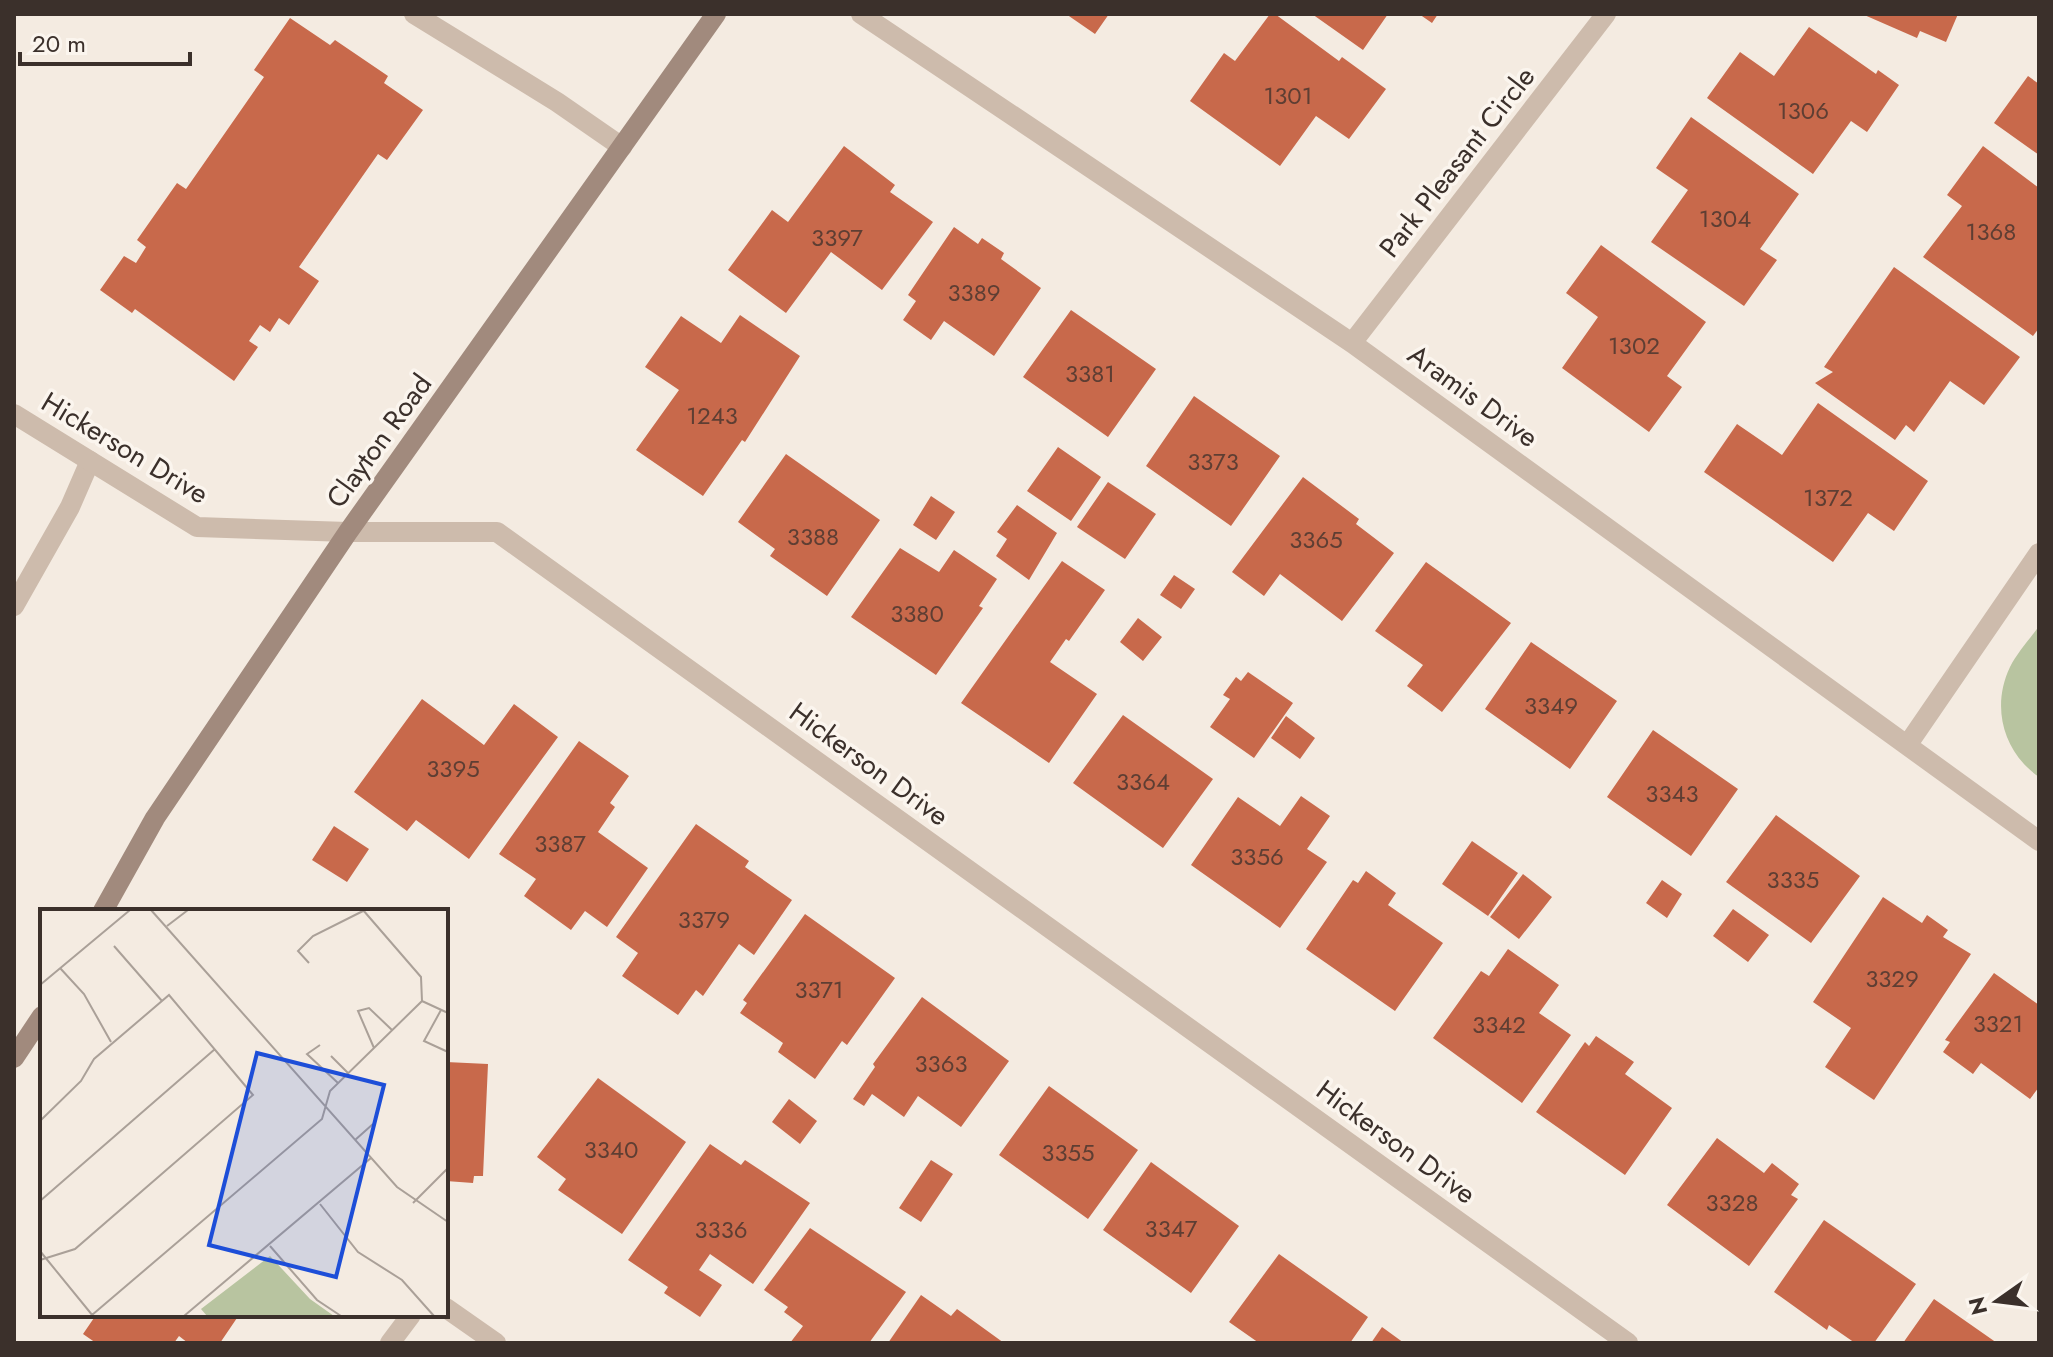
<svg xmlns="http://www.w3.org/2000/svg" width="2053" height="1357" viewBox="0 0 2053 1357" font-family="Jost,sans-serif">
  <rect width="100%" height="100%" fill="#f4ebe1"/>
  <!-- green -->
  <path fill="#b8c4a0" d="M 2039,626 L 2039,777 C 2003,752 1991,707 2010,667 C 2017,653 2030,639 2039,626 Z"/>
  <!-- building -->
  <path fill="#c8694b" d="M 1066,14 L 1109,14 L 1095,34 Z
    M 1270,14 L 1275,14 L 1339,61 L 1342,57 L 1386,89 L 1349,139 L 1316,116 L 1280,166 L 1190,101 L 1224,53 L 1235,61 Z
    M 1312,14 L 1388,14 L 1363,50 Z
    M 1419,14 L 1438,14 L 1432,23 Z
    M 1862,14 L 1958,14 L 1946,42 L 1920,31 L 1917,38 Z
    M 290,18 L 330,45 L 335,40 L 388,76 L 384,83 L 423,110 L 387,160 L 378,154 L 299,267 L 319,281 L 289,325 L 279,318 L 270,332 L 260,325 L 249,341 L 258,347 L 234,381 L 135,309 L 132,313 L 100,290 L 124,256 L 136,263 L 146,247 L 137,240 L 177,183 L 186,189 L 264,77 L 254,70 Z
    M 1809,27 L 1876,74 L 1878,70 L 1899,85 L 1867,132 L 1851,121 L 1813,174 L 1707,98 L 1740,52 L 1774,76 Z
    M 2028,76 L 2039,84 L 2039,155 L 1994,123 Z
    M 1691,117 L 1799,194 L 1760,249 L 1777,260 L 1744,306 L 1651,242 L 1688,190 L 1656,168 Z
    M 844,146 L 895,185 L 890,192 L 933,222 L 882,290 L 831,252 L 786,313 L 728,270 L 772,210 L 788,222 Z
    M 1983,146 L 2039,188 L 2039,328 L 2033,336 L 1923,257 L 1962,206 L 1947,195 Z
    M 954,227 L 978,244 L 982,238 L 1004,253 L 1001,259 L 1041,288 L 994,356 L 944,321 L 931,340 L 903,320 L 916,301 L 908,295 Z
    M 1601,245 L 1706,322 L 1667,376 L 1682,387 L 1649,432 L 1562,368 L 1598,317 L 1566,293 Z
    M 1894,267 L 2020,357 L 1984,405 L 1950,381 L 1914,432 L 1906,425 L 1895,440 L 1815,383 L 1833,372 L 1824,367 Z
    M 1071,310 L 1156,369 L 1108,437 L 1023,377 Z
    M 740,315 L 800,356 L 745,442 L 742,440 L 703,496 L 636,450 L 679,390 L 645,367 L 681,316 L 721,343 Z
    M 1194,396 L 1280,456 L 1231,526 L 1146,466 Z
    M 1818,403 L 1928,481 L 1894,531 L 1868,513 L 1833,562 L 1704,472 L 1737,424 L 1782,455 Z
    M 1058,447 L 1101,477 L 1071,521 L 1027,491 Z
    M 786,454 L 880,520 L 827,596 L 770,556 L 775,549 L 738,522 Z
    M 1303,477 L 1359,519 L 1356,524 L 1394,553 L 1342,621 L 1280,574 L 1264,596 L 1232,572 Z
    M 1108,482 L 1156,514 L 1125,559 L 1077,527 Z
    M 931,496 L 955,512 L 936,540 L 913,525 Z
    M 1017,505 L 1057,533 L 1029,580 L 996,556 L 1007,539 L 997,532 Z
    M 900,548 L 939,572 L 954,550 L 997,579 L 979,606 L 983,608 L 936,675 L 851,617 Z
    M 1062,561 L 1105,590 L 1069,641 L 1066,639 L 1050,662 L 1097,694 L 1049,763 L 961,703 Z
    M 1426,562 L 1511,623 L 1442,712 L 1407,686 L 1423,665 L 1375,631 Z
    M 1174,575 L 1195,589 L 1181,609 L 1160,595 Z
    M 1138,618 L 1162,637 L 1143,661 L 1120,642 Z
    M 1531,642 L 1617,701 L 1570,769 L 1485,709 Z
    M 1248,672 L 1293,703 L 1254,758 L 1210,727 L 1230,699 L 1223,695 L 1236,677 L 1241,681 Z
    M 422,699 L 484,745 L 514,704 L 558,737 L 469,859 L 416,820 L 407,831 L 354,792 Z
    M 1123,715 L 1213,779 L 1163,848 L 1073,783 Z
    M 1286,716 L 1315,738 L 1300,759 L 1271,738 Z
    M 1653,730 L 1738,789 L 1691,856 L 1607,797 Z
    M 579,741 L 629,776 L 610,803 L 615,807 L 598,832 L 648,868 L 607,927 L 585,911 L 571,930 L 524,896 L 536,879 L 499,854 Z
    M 1301,796 L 1330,816 L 1307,849 L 1327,862 L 1280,928 L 1191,865 L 1238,797 L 1280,826 Z
    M 1776,815 L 1860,876 L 1811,943 L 1726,882 Z
    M 696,824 L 749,861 L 745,867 L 792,900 L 754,955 L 739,944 L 703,996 L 696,990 L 678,1015 L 622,976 L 638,953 L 616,937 Z
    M 334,826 L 369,849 L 347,882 L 312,860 Z
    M 1472,841 L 1518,873 L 1488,916 L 1442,884 Z
    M 1366,871 L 1396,893 L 1388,905 L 1443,943 L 1395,1011 L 1306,949 L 1353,880 L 1358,883 Z
    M 1523,874 L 1552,897 L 1519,939 L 1490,917 Z
    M 1662,880 L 1682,894 L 1667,918 L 1646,903 Z
    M 1883,897 L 1922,923 L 1927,915 L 1948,930 L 1943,937 L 1971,954 L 1874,1100 L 1825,1067 L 1851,1028 L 1813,1002 Z
    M 1733,909 L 1769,935 L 1748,962 L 1713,936 Z
    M 805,914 L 895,978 L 847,1045 L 842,1041 L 815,1079 L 778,1052 L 783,1043 L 740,1013 L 747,1003 L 743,1000 Z
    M 1508,949 L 1559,985 L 1539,1013 L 1571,1035 L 1522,1103 L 1433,1038 L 1481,971 L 1489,976 Z
    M 1994,973 L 2039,1005 L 2039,1087 L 2030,1099 L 1981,1063 L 1973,1074 L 1943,1052 L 1950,1042 L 1945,1040 Z
    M 922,997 L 1009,1061 L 961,1127 L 918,1096 L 904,1117 L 872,1094 L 864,1106 L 853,1099 L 875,1067 L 873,1064 Z
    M 1596,1036 L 1634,1062 L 1625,1074 L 1672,1108 L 1625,1175 L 1536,1112 L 1585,1042 L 1589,1046 Z
    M 446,1062 L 488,1064 L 483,1176 L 474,1176 L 473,1183 L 446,1181 Z
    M 598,1078 L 686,1142 L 622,1234 L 558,1190 L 566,1179 L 537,1157 Z
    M 1049,1086 L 1138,1150 L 1088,1219 L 999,1155 Z
    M 789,1099 L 817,1121 L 800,1144 L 772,1122 Z
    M 1717,1138 L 1764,1173 L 1772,1163 L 1799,1184 L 1791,1195 L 1798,1199 L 1749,1266 L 1667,1205 Z
    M 710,1144 L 741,1165 L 745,1160 L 810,1203 L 753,1284 L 710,1254 L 699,1270 L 722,1285 L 700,1317 L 664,1293 L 668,1287 L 628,1260 Z
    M 931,1160 L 953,1174 L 921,1222 L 899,1208 Z
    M 1151,1162 L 1239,1226 L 1191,1293 L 1103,1230 Z
    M 1824,1220 L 1916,1284 L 1874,1343 L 1855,1343 L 1829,1325 L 1827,1330 L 1774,1292 Z
    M 810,1228 L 906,1292 L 869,1343 L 790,1343 L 803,1326 L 784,1312 L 788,1307 L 764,1290 Z
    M 1279,1254 L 1368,1317 L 1350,1343 L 1259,1343 L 1229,1322 Z
    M 921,1295 L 951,1316 L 957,1309 L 1004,1343 L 888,1343 Z
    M 1934,1299 L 1997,1343 L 1903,1343 Z
    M 96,1315 L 239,1315 L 220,1343 L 188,1343 L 179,1336 L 174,1343 L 96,1343 L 83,1334 Z
    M 1382,1327 L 1404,1343 L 1371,1343 Z"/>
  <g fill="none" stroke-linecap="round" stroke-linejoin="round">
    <!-- lane -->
    <path stroke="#cdbbac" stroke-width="20" d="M 414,14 L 557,102 L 622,147
      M 14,606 L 70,507 L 90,461"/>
    <!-- street -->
    <path stroke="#cdbbac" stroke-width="20" d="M 861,14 L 1352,343 L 2039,841
      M 1352,343 L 1606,14
      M 14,414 L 197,527 L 348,532 L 497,532 L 1628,1343
      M 1908,744 L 2039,553
      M 446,1308 L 496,1343
      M 390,1343 L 411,1315"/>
    <!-- secondary -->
    <path stroke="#a18a7d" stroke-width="20" d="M 103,911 L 155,818 L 348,532 L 716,14
      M 14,1058 L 42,1016"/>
  </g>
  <g text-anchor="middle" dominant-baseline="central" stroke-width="7" stroke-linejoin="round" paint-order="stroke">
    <!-- number labels -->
    <g font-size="24" fill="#5e3e33">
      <text x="1288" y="95">1301</text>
      <text x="1803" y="110">1306</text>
      <text x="1725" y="218">1304</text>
      <text x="1991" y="231">1368</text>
      <text x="837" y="237">3397</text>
      <text x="974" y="292">3389</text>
      <text x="1634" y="345">1302</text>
      <text x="1090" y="373">3381</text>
      <text x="712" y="415">1243</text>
      <text x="1213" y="461">3373</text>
      <text x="1828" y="497">1372</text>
      <text x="813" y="536">3388</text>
      <text x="1316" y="539">3365</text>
      <text x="917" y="613">3380</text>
      <text x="1551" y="705">3349</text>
      <text x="453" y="768">3395</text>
      <text x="1143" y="781">3364</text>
      <text x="1672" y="793">3343</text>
      <text x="560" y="843">3387</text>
      <text x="1257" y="856">3356</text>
      <text x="1793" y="879">3335</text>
      <text x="704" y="919">3379</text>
      <text x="1892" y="978">3329</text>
      <text x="819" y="989">3371</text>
      <text x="1998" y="1023">3321</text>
      <text x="1499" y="1024">3342</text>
      <text x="941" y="1063">3363</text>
      <text x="611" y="1149">3340</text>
      <text x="1068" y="1152">3355</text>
      <text x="1732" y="1202">3328</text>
      <text x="1171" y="1228">3347</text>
      <text x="721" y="1229">3336</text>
    </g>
    <!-- street labels -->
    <g font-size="28" fill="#3b302b" stroke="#fbf5ee">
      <text transform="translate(1457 162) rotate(-52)">Park Pleasant Circle</text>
      <text transform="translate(1473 396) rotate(36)">Aramis Drive</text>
      <text transform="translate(379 441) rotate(-54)">Clayton Road</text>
      <text transform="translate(125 448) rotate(31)">Hickerson Drive</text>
      <text transform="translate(869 764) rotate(36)">Hickerson Drive</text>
      <text transform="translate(1396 1142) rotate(36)">Hickerson Drive</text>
    </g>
  </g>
  <!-- overview -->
  <g transform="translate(40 909)">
    <rect width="408" height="408" fill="#f4ebe1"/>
    <path d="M 230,347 L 270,390 L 294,407 L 167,407 L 161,400 Z" fill="#b8c4a0"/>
    <path fill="none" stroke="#aaa098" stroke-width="2" d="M 111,1 L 357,278 L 408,313M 127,17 L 148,1M 74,37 L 122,92M 269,54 L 258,42 L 273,27 L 323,2M 20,59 L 44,85 L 71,133M 0,76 L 90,1M 382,92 L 408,104M 401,101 L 384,132 L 408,143M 280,136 L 267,145 L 298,174M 334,139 L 318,102 L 329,99 L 352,121M 291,147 L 308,164M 0,212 L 41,172 L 54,150 L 129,86 L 213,186 L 35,340 L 0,351M 315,231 L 333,215M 0,292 L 175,140M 373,294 L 408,259M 280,295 L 318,343 L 362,371 L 394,407M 230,337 L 277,391 L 301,407M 0,342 L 53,407M 52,406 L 282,210 L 290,182 L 382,92 L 381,68 L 323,1M 144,407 L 331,249"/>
    <path fill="#1d4ed8" fill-opacity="0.15" stroke="#1d4ed8" stroke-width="4" d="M 217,144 L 344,176 L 296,368 L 169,336 Z"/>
    <rect width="408" height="408" fill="none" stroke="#3b302b" stroke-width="4"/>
  </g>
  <!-- border -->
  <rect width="2053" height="1357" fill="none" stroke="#3b302b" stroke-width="32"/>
  <!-- north arrow -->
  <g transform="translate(1997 1301) rotate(256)" stroke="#fbf5ee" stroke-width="6" paint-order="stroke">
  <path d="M0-6L14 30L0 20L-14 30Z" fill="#3b302b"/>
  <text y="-12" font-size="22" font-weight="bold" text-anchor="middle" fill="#3b302b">N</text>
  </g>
  <!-- scale -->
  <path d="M20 52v12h170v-12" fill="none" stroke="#3b302b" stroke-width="4"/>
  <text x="32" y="52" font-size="24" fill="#3b302b" stroke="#fbf5ee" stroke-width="6" paint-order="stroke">20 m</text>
</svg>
